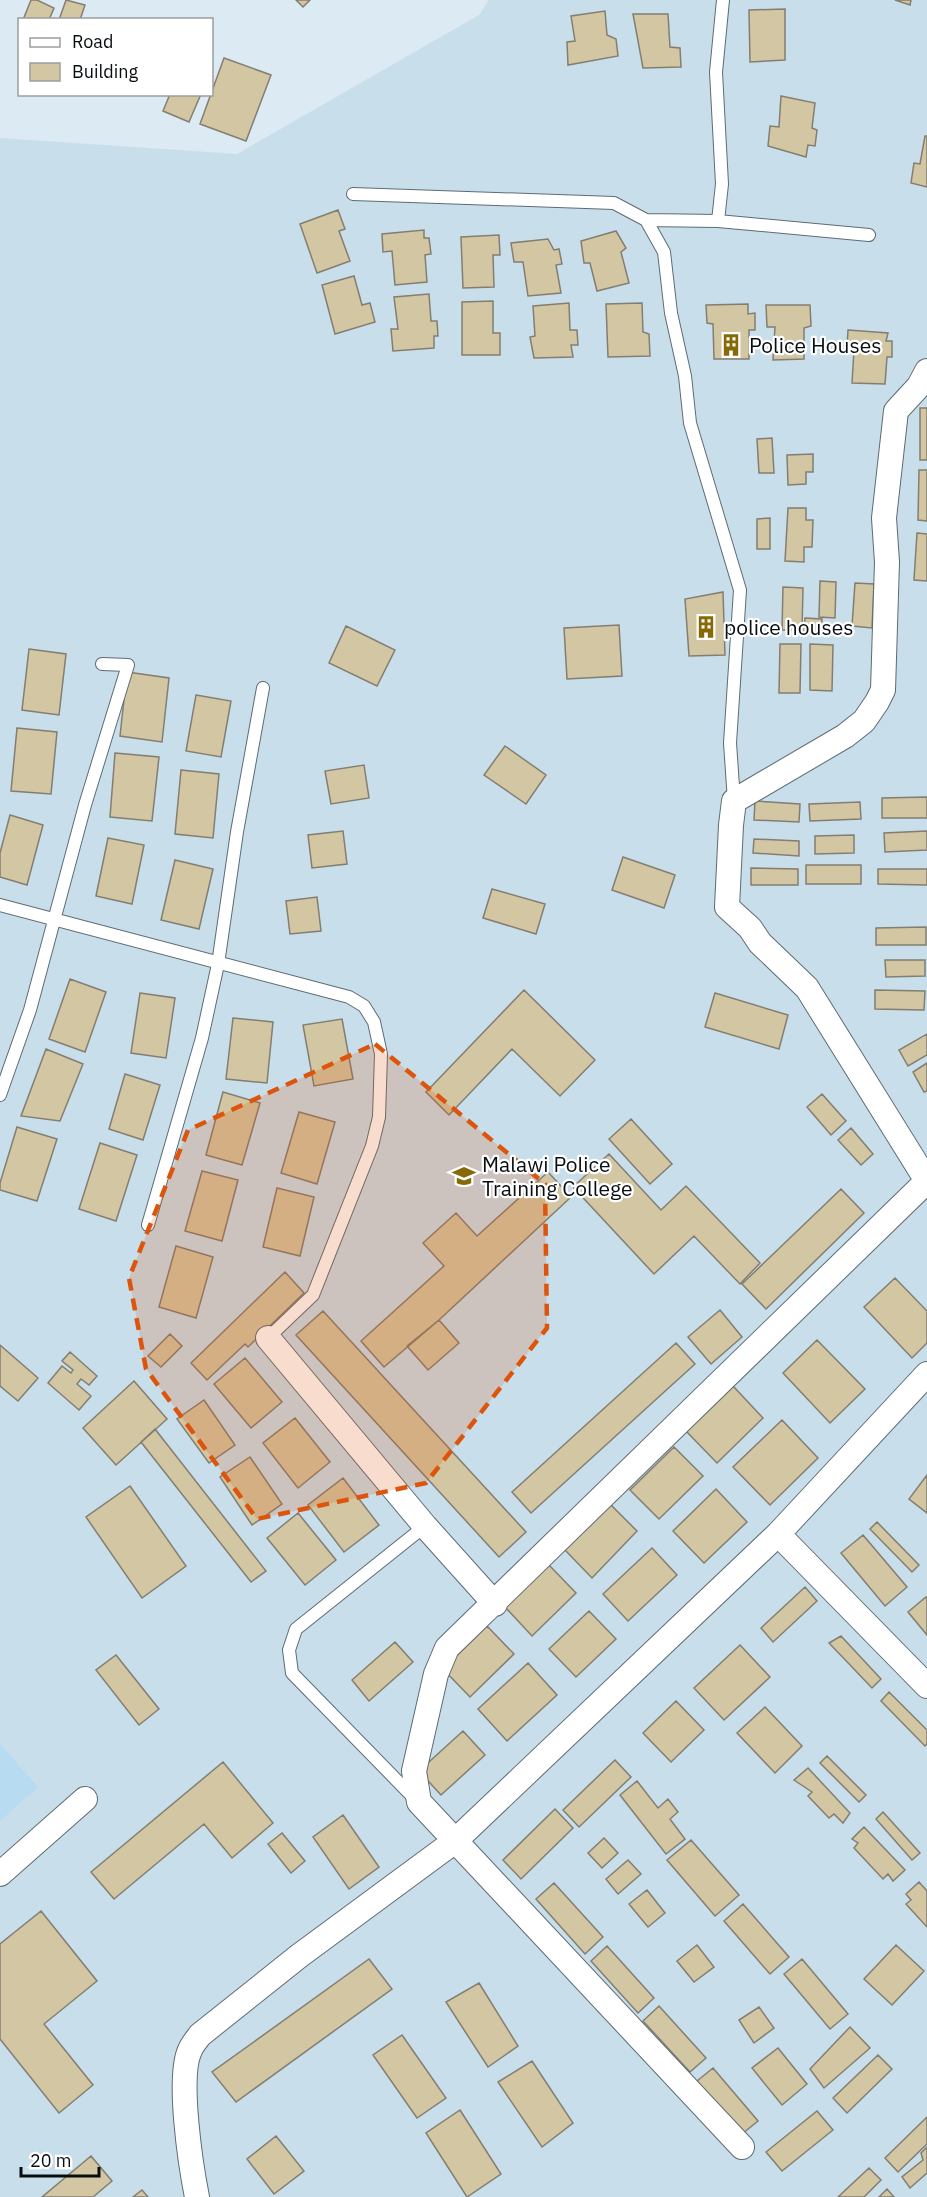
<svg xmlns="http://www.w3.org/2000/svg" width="927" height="2197" viewBox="0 0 927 2197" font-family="'IBM Plex Sans',sans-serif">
  <rect width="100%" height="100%" fill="#dbeaf3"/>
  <!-- built -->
  <path fill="#c8deeb" d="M 489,0 L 927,0 L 927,2197 L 0,2197 L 0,138 L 237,154 L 479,15 Z"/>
  <!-- pitch -->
  <path fill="#b7dcf2" d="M 0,1744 L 38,1787 L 0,1821 Z"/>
  <!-- building -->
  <path fill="#d3c6a2" stroke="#837e71" stroke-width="1.5" d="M 31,0 L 37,0 L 54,8 L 49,20 L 23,20 Z
    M 66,0 L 85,5 L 80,20 L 59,20 Z
    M 296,0 L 310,0 L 303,7 Z
    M 895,0 L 911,0 L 910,5 Z
    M 785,9 L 785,60 L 750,62 L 749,10 Z
    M 605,11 L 607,35 L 616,39 L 618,56 L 568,65 L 567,42 L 575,41 L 571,16 Z
    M 633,14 L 668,14 L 670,47 L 680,48 L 681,67 L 643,68 Z
    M 224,58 L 271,75 L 246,141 L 200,124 Z
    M 170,94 L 201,94 L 189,122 L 163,111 Z
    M 781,96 L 815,103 L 812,128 L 817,130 L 815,146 L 808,145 L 806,157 L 768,146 L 770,126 L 779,127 Z
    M 925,136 L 927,136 L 927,187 L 911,183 L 914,163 L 920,164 Z
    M 338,210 L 345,229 L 339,231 L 350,261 L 317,273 L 300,224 Z
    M 424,230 L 424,238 L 429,238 L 431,254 L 425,255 L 427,282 L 395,285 L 392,251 L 383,252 L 382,234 Z
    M 616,231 L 626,248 L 621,252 L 629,283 L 597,291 L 590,263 L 584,263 L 581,241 Z
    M 499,235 L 500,255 L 493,255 L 494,287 L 463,288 L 461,237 Z
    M 548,239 L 554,250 L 559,249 L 562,264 L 556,265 L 561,293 L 528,296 L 523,262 L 514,262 L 511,243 Z
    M 354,276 L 362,305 L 370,303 L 375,322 L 335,334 L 322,285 Z
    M 429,294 L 431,321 L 437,321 L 438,336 L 434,336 L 434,348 L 393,351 L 391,329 L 398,329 L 394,297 Z
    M 493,301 L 493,333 L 500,333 L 500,355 L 462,355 L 462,302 Z
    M 569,303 L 570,330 L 577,330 L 578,345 L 571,345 L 573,357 L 534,358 L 530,337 L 535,336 L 533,306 Z
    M 642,303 L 643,332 L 649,334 L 650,356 L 608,357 L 606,304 Z
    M 748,304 L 748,314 L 755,313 L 755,330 L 749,330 L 749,359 L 714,359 L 713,324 L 707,323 L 706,305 Z
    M 766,305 L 810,305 L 811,326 L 804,328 L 804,359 L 773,360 L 775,327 L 767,327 Z
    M 848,330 L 888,333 L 886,341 L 892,341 L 892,357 L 887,357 L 885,384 L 852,383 L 854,350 L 847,346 Z
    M 920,408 L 927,408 L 927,460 L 920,460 Z
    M 772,438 L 774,473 L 759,473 L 757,439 Z
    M 813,454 L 813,472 L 806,472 L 806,484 L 788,485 L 787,455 Z
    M 919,470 L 927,470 L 927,521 L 918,520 Z
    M 788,508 L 806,508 L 806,520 L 813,520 L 812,547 L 804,547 L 804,562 L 785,561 Z
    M 770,518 L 770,549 L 757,549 L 757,519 Z
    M 917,533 L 927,534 L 927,581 L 914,580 Z
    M 820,581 L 836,582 L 835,618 L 819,617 Z
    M 855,583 L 874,584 L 872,628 L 852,626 Z
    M 783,587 L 803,588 L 802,630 L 782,630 Z
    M 723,592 L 725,655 L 689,656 L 685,599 Z
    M 805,618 L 822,619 L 821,634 L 804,633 Z
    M 619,625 L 622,676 L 567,679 L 564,628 Z
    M 346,626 L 395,650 L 377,686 L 329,663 Z
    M 780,644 L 801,644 L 800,693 L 779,693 Z
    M 810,644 L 833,645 L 832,691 L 810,690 Z
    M 29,649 L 66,654 L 59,715 L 22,710 Z
    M 127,672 L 169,678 L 162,742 L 120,736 Z
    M 196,695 L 231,701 L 221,757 L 186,751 Z
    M 17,728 L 57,732 L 51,794 L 11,791 Z
    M 505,746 L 546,775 L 526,804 L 484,775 Z
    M 115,753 L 159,757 L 152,821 L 110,817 Z
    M 364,765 L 369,798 L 331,804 L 325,771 Z
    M 181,770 L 219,774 L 213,838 L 175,834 Z
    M 927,797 L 927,818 L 882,818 L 882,798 Z
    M 755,801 L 800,804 L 799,822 L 754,820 Z
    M 860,802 L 861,819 L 810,821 L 809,804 Z
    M 10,815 L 43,825 L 27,885 L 0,877 L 0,853 Z
    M 343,831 L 347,864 L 312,868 L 308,835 Z
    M 927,831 L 927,850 L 885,852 L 884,833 Z
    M 854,835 L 854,853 L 815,854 L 815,836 Z
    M 108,838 L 144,845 L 132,904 L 96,896 Z
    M 754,839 L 799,841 L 799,856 L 753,853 Z
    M 623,857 L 675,875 L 664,908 L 612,890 Z
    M 175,860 L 213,869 L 199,929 L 161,920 Z
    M 806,865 L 861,865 L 861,884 L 806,884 Z
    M 751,868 L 798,869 L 798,885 L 751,885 Z
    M 878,869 L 927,869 L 927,885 L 878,884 Z
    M 492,889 L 545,904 L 536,934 L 483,918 Z
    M 317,897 L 321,931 L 290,934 L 286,901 Z
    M 926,927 L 926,945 L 876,945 L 876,928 Z
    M 885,960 L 925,960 L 925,976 L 886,977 Z
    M 70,979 L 106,992 L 85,1052 L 49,1039 Z
    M 524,990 L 595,1060 L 560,1096 L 512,1049 L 449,1115 L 426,1092 Z
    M 875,990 L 925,991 L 924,1010 L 875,1009 Z
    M 140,993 L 175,998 L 166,1058 L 131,1053 Z
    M 715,993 L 788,1015 L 779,1049 L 705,1027 Z
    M 233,1018 L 273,1022 L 267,1083 L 226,1079 Z
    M 342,1019 L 353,1079 L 314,1086 L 303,1025 Z
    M 927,1034 L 927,1055 L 908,1066 L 899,1050 Z
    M 46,1049 L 83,1064 L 60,1121 L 21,1116 Z
    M 927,1063 L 927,1091 L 924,1092 L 913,1072 Z
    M 125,1074 L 160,1085 L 143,1140 L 109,1129 Z
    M 223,1092 L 260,1103 L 242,1165 L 206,1155 Z
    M 822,1094 L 846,1121 L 831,1135 L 807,1107 Z
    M 299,1112 L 335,1122 L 317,1184 L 281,1173 Z
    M 631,1119 L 672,1164 L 650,1184 L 609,1139 Z
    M 17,1127 L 57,1139 L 37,1201 L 0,1190 L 0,1183 Z
    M 851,1128 L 873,1154 L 861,1165 L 838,1140 Z
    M 100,1143 L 137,1155 L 116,1221 L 79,1209 Z
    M 609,1154 L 661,1210 L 686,1186 L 760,1263 L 740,1284 L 694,1236 L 654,1274 L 573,1187 Z
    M 202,1171 L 238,1180 L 222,1241 L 185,1231 Z
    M 548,1172 L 571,1197 L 439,1320 L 384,1367 L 361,1341 L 444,1266 L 423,1243 L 456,1213 L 477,1236 Z
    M 277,1188 L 314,1197 L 300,1256 L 263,1247 Z
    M 841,1189 L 864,1213 L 766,1309 L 742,1284 Z
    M 176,1246 L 213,1257 L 196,1318 L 159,1307 Z
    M 285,1272 L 304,1293 L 248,1347 L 245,1344 L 207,1380 L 191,1363 Z
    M 895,1278 L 927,1311 L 927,1343 L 912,1358 L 864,1307 Z
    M 720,1310 L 742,1337 L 711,1364 L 688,1337 Z
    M 323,1311 L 526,1532 L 499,1557 L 296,1335 Z
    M 439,1320 L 459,1343 L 428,1370 L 407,1346 Z
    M 170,1334 L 182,1346 L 161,1367 L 148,1356 Z
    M 817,1340 L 865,1389 L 830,1423 L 783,1373 Z
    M 676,1343 L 695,1364 L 531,1513 L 512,1492 Z
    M 0,1345 L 38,1378 L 18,1401 L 0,1386 Z
    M 70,1352 L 97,1376 L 89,1385 L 81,1379 L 77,1384 L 91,1396 L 79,1410 L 48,1383 L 62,1366 L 71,1373 L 73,1370 L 62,1361 Z
    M 245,1358 L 282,1402 L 251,1428 L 214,1384 Z
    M 134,1381 L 167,1419 L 116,1465 L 83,1428 Z
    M 733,1386 L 763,1418 L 717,1463 L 686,1431 Z
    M 204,1400 L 235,1445 L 209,1463 L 177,1419 Z
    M 295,1418 L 330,1462 L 298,1488 L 263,1443 Z
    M 782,1420 L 818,1458 L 770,1505 L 733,1467 Z
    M 155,1429 L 266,1571 L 251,1582 L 141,1442 Z
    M 674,1447 L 703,1476 L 659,1519 L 630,1490 Z
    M 250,1457 L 282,1504 L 252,1525 L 220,1477 Z
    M 927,1475 L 927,1513 L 909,1499 Z
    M 343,1478 L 379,1525 L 344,1552 L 308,1505 Z
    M 130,1486 L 186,1566 L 142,1598 L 86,1517 Z
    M 716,1489 L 747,1522 L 704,1563 L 673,1531 Z
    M 610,1504 L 637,1531 L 592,1578 L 565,1550 Z
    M 298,1513 L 336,1560 L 305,1585 L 267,1538 Z
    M 877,1522 L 919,1565 L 912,1572 L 870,1529 Z
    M 863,1535 L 907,1587 L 885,1606 L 841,1553 Z
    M 652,1548 L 677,1575 L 628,1621 L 603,1594 Z
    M 549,1565 L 576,1593 L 532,1636 L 505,1607 Z
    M 805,1587 L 817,1601 L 773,1642 L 761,1628 Z
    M 926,1597 L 927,1599 L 927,1635 L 908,1612 Z
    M 589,1611 L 616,1639 L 576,1677 L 549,1649 Z
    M 487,1626 L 514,1654 L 470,1697 L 443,1669 Z
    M 841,1636 L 881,1679 L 872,1688 L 829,1643 Z
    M 395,1642 L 413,1662 L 369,1701 L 352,1680 Z
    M 740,1645 L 770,1677 L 724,1720 L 694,1688 Z
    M 116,1655 L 159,1709 L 139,1725 L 96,1670 Z
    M 528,1663 L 557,1695 L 507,1741 L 478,1709 Z
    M 889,1692 L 927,1730 L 927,1744 L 925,1746 L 881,1701 Z
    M 676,1701 L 704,1730 L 671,1762 L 643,1733 Z
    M 765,1707 L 802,1746 L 775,1773 L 737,1733 Z
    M 463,1731 L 485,1755 L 441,1795 L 419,1771 Z
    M 827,1756 L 866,1795 L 859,1802 L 820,1763 Z
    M 615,1760 L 631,1777 L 579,1827 L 563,1810 Z
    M 223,1762 L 273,1823 L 232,1858 L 204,1824 L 114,1899 L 91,1872 Z
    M 808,1768 L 850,1813 L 843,1823 L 834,1814 L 829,1818 L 808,1796 L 812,1792 L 794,1780 Z
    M 637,1781 L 658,1808 L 668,1799 L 678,1812 L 670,1819 L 685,1839 L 666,1854 L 620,1795 Z
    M 555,1809 L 573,1828 L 521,1879 L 503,1860 Z
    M 883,1812 L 920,1853 L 912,1860 L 876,1819 Z
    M 343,1815 L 379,1867 L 349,1889 L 313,1837 Z
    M 864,1827 L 905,1870 L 893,1881 L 888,1874 L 883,1879 L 854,1848 L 858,1843 L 852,1839 Z
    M 282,1833 L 305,1861 L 291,1873 L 268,1844 Z
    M 604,1838 L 618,1853 L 602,1868 L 588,1853 Z
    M 691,1840 L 739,1895 L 715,1916 L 667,1860 Z
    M 628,1860 L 641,1874 L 618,1894 L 606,1879 Z
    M 919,1882 L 927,1891 L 927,1927 L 906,1904 L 911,1900 L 906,1894 Z
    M 554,1883 L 603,1937 L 585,1954 L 536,1899 Z
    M 647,1890 L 665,1913 L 648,1927 L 629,1904 Z
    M 743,1904 L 789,1957 L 770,1974 L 724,1921 Z
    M 41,1911 L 97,1981 L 44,2024 L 93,2085 L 59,2113 L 0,2039 L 0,1944 Z
    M 697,1945 L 714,1967 L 694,1982 L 677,1961 Z
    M 896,1945 L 924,1971 L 892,2005 L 864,1979 Z
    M 607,1946 L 654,1998 L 638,2013 L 591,1961 Z
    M 369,1959 L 392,1989 L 236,2102 L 212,2072 Z
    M 802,1959 L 848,2014 L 830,2029 L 784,1974 Z
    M 479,1983 L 518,2046 L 488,2067 L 446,2002 Z
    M 659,2006 L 706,2058 L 690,2072 L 643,2021 Z
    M 759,2007 L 774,2028 L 754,2043 L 739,2020 Z
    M 850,2027 L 870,2048 L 824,2088 L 810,2069 Z
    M 402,2035 L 446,2098 L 417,2118 L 373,2055 Z
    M 778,2048 L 807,2084 L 782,2105 L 752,2068 Z
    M 878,2055 L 892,2069 L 847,2113 L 833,2098 Z
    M 532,2061 L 573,2123 L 542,2147 L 498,2082 Z
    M 713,2068 L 758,2121 L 742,2134 L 697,2081 Z
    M 460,2110 L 501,2174 L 467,2197 L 426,2133 Z
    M 817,2111 L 833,2130 L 782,2171 L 766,2152 Z
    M 927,2117 L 927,2144 L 898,2172 L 885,2158 Z
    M 276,2136 L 304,2171 L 274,2194 L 247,2159 Z
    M 927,2147 L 927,2173 L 910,2188 L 902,2177 L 923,2160 L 921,2153 Z
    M 91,2156 L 112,2181 L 93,2197 L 42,2197 Z
    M 869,2168 L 881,2180 L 864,2197 L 838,2197 Z
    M 887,2189 L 894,2197 L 879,2197 Z
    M 142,2190 L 148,2197 L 133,2197 Z"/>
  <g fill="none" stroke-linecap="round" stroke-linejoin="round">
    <!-- lane casing -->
    <g stroke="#5e6b73" stroke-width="14">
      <path id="lane" d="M 723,0 L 716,72 L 722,184 L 718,221 L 646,220 L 664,252 L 671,313 L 685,376 L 690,423 L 740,590 L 730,743 L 734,801
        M 353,194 L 614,203 L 646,220
        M 718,221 L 869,235
        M 0,905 L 349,997 L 364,1006 L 374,1022 L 381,1054 L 379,1117 L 372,1146 L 313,1295 L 268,1338
        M 0,1095 L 30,1010 L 85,805 L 128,665 L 102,664
        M 148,1225 L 202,1038 L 218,964 L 237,832 L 263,688
        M 415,1799 L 292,1673 L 289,1650 L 296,1629 L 425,1526"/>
    </g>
    <!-- street casing -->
    <g stroke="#5e6b73" stroke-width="26">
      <path id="street" d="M 927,371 L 919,386 L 896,411 L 884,518 L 887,562 L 883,690 L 877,702 L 864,721 L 845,736 L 734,801 L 731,825 L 727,907 L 750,928 L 760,943 L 807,988 L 927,1181
        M 268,1338 L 425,1526 L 495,1604
        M 778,1534 L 927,1686
        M 0,1874 L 85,1799
        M 742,2147 L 419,1802 L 414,1771 L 436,1674 L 447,1648 L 927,1181
        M 197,2197 C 191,2167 177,2077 190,2050 C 192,2045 197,2039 200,2035 L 299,1956 L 455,1841 L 778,1534 L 927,1374"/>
    </g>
    <!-- lane -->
    <use href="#lane" stroke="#fff" stroke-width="12"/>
    <!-- street -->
    <use href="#street" stroke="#fff" stroke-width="24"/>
  </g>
  <!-- marked area -->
  <path fill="#dd550c" fill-opacity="0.2" stroke="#dd550c" stroke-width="4.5" stroke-dasharray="12 8" stroke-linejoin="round" d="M 375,1044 L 545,1184 L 547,1328 L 426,1483 L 257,1519 L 146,1369 L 129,1278 L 188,1130 Z"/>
  <!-- icons -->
  <defs>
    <g id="building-bare" transform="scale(1.8)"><path d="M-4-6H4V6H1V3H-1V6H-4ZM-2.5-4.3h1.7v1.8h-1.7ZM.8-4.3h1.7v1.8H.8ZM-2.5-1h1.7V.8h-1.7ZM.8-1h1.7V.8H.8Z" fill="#876a07" stroke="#fff" stroke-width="2.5" paint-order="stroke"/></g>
    <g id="university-bare" transform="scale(1.8)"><path d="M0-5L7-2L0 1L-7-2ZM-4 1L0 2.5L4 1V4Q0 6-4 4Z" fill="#876a07" stroke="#fff" stroke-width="2.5" paint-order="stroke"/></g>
  </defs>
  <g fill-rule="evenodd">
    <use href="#building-bare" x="731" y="345"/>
    <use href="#building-bare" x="706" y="627"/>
    <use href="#university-bare" x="464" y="1176"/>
  </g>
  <g text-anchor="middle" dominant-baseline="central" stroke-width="4.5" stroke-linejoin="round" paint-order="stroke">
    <!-- poi labels -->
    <g font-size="21" fill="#080d10" stroke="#fff" text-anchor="start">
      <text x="749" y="345">Police Houses</text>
      <text x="724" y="627">police houses</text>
      <text x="482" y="1164">Malawi Police<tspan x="482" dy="24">Training College</tspan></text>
    </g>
  </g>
  <!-- legend -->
  <rect x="18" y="18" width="195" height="78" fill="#ffffff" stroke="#9c9e9f" stroke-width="1.5"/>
  <rect x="30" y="38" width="30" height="9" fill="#ffffff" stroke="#9c9e9f" stroke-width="1.5"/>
  <text x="72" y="48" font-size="18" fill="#080d10">Road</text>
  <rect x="30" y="63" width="30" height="18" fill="#d3c6a2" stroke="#9c9e9f" stroke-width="1.5"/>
  <text x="72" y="78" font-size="18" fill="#080d10">Building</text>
  <!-- scale -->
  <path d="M21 2167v9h78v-9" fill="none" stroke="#080d10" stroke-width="3"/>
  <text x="30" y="2167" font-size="18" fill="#080d10" stroke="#ffffff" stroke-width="4.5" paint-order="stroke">20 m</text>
</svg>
